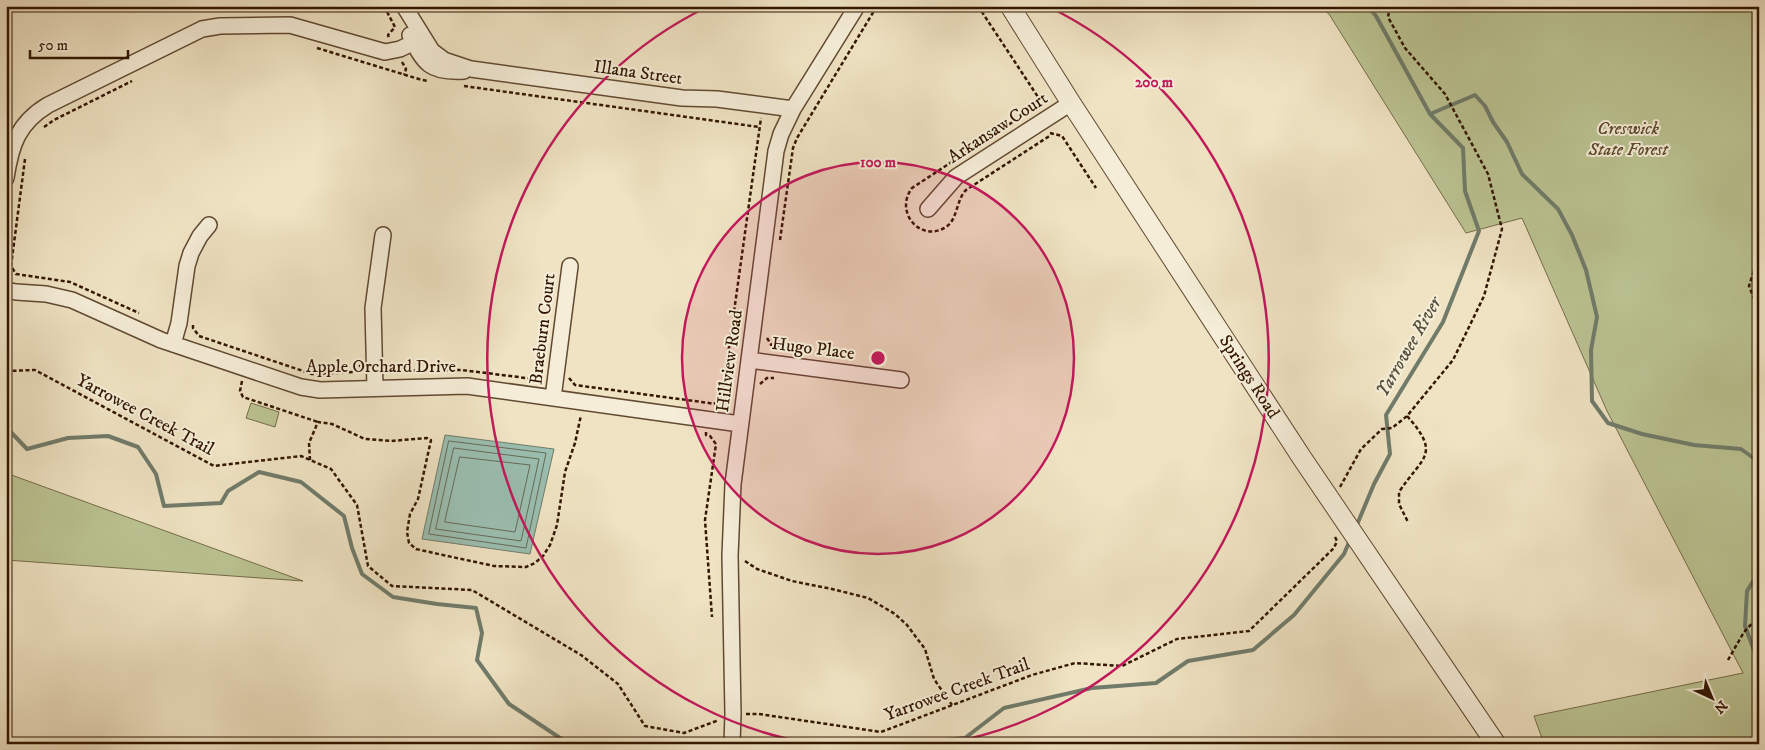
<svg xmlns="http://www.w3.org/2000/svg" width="1765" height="750" viewBox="0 0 1765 750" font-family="'IM FELL DW Pica',serif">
  <rect width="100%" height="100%" fill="#efe3c3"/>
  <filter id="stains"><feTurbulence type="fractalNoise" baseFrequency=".004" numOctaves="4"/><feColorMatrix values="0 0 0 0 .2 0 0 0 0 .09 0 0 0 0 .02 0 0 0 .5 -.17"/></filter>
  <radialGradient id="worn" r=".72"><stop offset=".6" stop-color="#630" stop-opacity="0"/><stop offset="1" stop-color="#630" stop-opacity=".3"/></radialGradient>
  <!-- green -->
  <path fill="#bbc392" stroke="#766c49" d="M 1318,6 L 1759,6 L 1759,744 L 1544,744 L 1534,716 L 1743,673 L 1607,411 L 1522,218 L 1466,233 L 1329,14 Z
    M 251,403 L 279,412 L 275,427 L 246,418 Z
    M 6,473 L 303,581 L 6,560 Z"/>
  <!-- water -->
  <path fill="#9abeb0" stroke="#707b6a" d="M 445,435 L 554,449 L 530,554 L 422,539 Z"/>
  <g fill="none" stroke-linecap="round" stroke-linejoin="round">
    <!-- shore -->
    <path stroke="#666a58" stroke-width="1" d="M 449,441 L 546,453 L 526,548 L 429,534 Z
      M 454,448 L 539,459 L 521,541 L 436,529 Z
      M 460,457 L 530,465 L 515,532 L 445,522 Z"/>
    <!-- stream -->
    <path stroke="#707b6a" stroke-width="4" d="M 1430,114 L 1475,95 L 1485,106 L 1493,122 L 1507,142 L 1522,174 L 1558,209 L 1572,235 L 1586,270 L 1597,317 L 1591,350 L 1592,401 L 1608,423 L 1642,434 L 1694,445 L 1741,449 L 1759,462
      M 6,427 L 27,449 L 68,438 L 108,436 L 138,447 L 156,474 L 164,506 L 221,503 L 228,491 L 259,472 L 301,482 L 344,516 L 352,548 L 362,574 L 393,597 L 437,604 L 476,608 L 482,633 L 477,660 L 509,704 L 569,744
      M 1356,527 L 1374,484 L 1390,454 L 1386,415 L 1443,322 L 1479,231 L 1465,191 L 1463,148 L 1430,114 L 1376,16 L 1368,6
      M 1759,572 L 1747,591 L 1745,626 L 1759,664
      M 904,744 L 965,738 L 1004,708 L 1092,688 L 1156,683 L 1188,661 L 1253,650 L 1294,615 L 1344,554 L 1350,540"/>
    <!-- minor casing -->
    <g stroke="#614931" stroke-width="18">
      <path id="minor" d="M 404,6 L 432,51 L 444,60 L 471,69 L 682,98 L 717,99 L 793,109
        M 410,35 C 424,64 430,73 464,71
        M 6,178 C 11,145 18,123 48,105 L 202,29 L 220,26 L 290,25 L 385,52 L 400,49 L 423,38
        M 928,209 L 956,177 L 1071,103
        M 6,290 L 16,292 L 46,294 L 72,300 L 161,340 L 301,387 L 320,390 L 467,386 L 740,424
        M 173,344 L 179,323 L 187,266 L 191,253 L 200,236 L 209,225
        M 749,360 L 901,380
        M 375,388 L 373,308 L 383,235
        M 553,398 L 570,266
        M 732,744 L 733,714 L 730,556 L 733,484 L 776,151 L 781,134 L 793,109 L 857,6"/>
    </g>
    <!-- tertiary casing -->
    <g stroke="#614931" stroke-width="21">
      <path id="tertiary" d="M 1010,6 L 1071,103 L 1302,458 L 1496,744"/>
    </g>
    <!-- path -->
    <path stroke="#321600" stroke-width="2.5" stroke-dasharray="4 2.5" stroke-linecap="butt" d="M 384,6 L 395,27 L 388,35 L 389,38
      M 978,6 L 1038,97 L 1034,107
      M 317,48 L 422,80 L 429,81
      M 402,62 L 406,69 L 404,75
      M 464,86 L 759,127
      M 1034,108 L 912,188 C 894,212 920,243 946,227 C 958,219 956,200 966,190 L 1051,135
      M 44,127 L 54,120 L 132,81
      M 1050,133 L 1062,136 L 1096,188
      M 25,159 L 11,266 L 16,274 L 70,282 L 139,313
      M 780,240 L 793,148 L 797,138 L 877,6
      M 1759,260 L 1757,261 L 1749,286 L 1759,311
      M 193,325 L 193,328 L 199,336 L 312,374 L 355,372 L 361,365
      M 767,338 L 772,346 L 778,347 L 778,350
      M 388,364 L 395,371 L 462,370 L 534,379 L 542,373
      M 6,371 L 35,370 L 214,466 L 301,456 L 331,469 L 357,505 L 368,566 L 392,586 L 472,590 L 581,655 L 618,684 L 645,726 L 684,733 L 719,720
      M 569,378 L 575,385 L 709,403 L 714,404 L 722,398 L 761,118
      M 242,381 L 240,391 L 243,397 L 318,422
      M 760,384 L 767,378 L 774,378
      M 1407,416 C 1442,455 1422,457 1399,492 L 1399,504 L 1408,522
      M 706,432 L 706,435 L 710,436 L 716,444 L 705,520 L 712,617
      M 310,460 L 309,443 L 318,422 L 332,424 L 365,439 L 391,441 L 427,438 L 431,440 L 418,499 L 410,514 L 407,532 L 409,543 L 416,549 L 443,555 L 494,566 L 526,567 L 535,563 L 543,556 L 550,545 L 557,525 L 565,472 L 575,443 L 581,415
      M 1340,487 L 1361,449 L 1382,429 L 1392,428 L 1407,416 L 1453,360 L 1484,296 L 1502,229 L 1488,174 L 1445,94 L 1405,48 L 1388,17 L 1390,6
      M 745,561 L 757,569 L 792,581 L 832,589 L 868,598 L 895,614 L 907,625 L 925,649 L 934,679 L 952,705
      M 1728,660 L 1744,632 L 1759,616
      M 746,714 L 759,714 L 881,732 L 1032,675 L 1075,663 L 1122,666 L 1177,639 L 1249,631 L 1334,548 L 1337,541 L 1334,535"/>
    <!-- minor -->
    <use href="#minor" stroke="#f5edd8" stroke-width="15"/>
    <!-- tertiary -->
    <use href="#tertiary" stroke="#f5edd8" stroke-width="19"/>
  </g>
  <!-- distance rings -->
  <circle cx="878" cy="358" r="196" fill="#c2185b" fill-opacity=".12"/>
  <g fill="none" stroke="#c2185b" stroke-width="2.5">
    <circle cx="878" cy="358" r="196"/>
    <path d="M813 744A391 391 0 0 1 707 7M1049 7A391 391 0 0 1 943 744"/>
  </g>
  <g text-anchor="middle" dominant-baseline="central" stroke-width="4" stroke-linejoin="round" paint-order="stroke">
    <!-- street labels -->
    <g font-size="18" fill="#321600" stroke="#f5edd8">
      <text transform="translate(638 73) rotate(8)">Illana Street</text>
      <text transform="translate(998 128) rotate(-33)">Arkansaw Court</text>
      <text transform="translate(543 329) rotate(-83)">Braeburn Court</text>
      <text transform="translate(813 349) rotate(7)">Hugo Place</text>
      <text transform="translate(730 361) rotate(-82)">Hillview Road</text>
      <text x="381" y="367">Apple Orchard Drive</text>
      <text transform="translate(1249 377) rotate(57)">Springs Road</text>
      <text transform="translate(145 415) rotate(28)">Yarrowee Creek Trail</text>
      <text transform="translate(957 690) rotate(-20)">Yarrowee Creek Trail</text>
    </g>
    <!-- park labels -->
    <g font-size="18" font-style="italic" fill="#5b4a2c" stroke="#f5edd8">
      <text x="1628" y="129">Creswick<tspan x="1628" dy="21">State Forest</tspan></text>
    </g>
    <!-- water labels -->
    <g font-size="19" font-style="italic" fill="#56513e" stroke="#f5edd8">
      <text transform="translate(1409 347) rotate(-60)">Yarrowee River</text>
    </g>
  </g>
  <circle cx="878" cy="358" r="8" fill="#c2185b" stroke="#f5edd8" stroke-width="2.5"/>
  <g font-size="15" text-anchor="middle" font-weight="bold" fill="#c2185b" stroke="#f5edd8" stroke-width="4" stroke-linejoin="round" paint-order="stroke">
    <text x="1154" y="87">200 m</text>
    <text x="878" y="167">100 m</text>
  </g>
  <!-- margin -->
  <rect width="1765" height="750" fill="none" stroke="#efe3c3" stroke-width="25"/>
  <rect x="8" y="8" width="1750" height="735" fill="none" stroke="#321600" stroke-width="2.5"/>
  <rect x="12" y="12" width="1740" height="725" fill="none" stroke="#321600"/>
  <!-- north arrow -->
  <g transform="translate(1712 698) rotate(136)" stroke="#f5edd8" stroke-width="4" paint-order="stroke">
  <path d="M0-4L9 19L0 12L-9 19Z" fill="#321600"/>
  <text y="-8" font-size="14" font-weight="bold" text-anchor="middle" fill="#321600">N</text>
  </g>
  <!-- scale -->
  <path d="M30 50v8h98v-8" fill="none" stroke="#321600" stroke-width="2.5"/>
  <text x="38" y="50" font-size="15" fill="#321600" stroke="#f5edd8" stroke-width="4" paint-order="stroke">50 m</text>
  <rect width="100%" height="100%" filter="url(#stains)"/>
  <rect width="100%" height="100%" fill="url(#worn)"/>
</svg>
